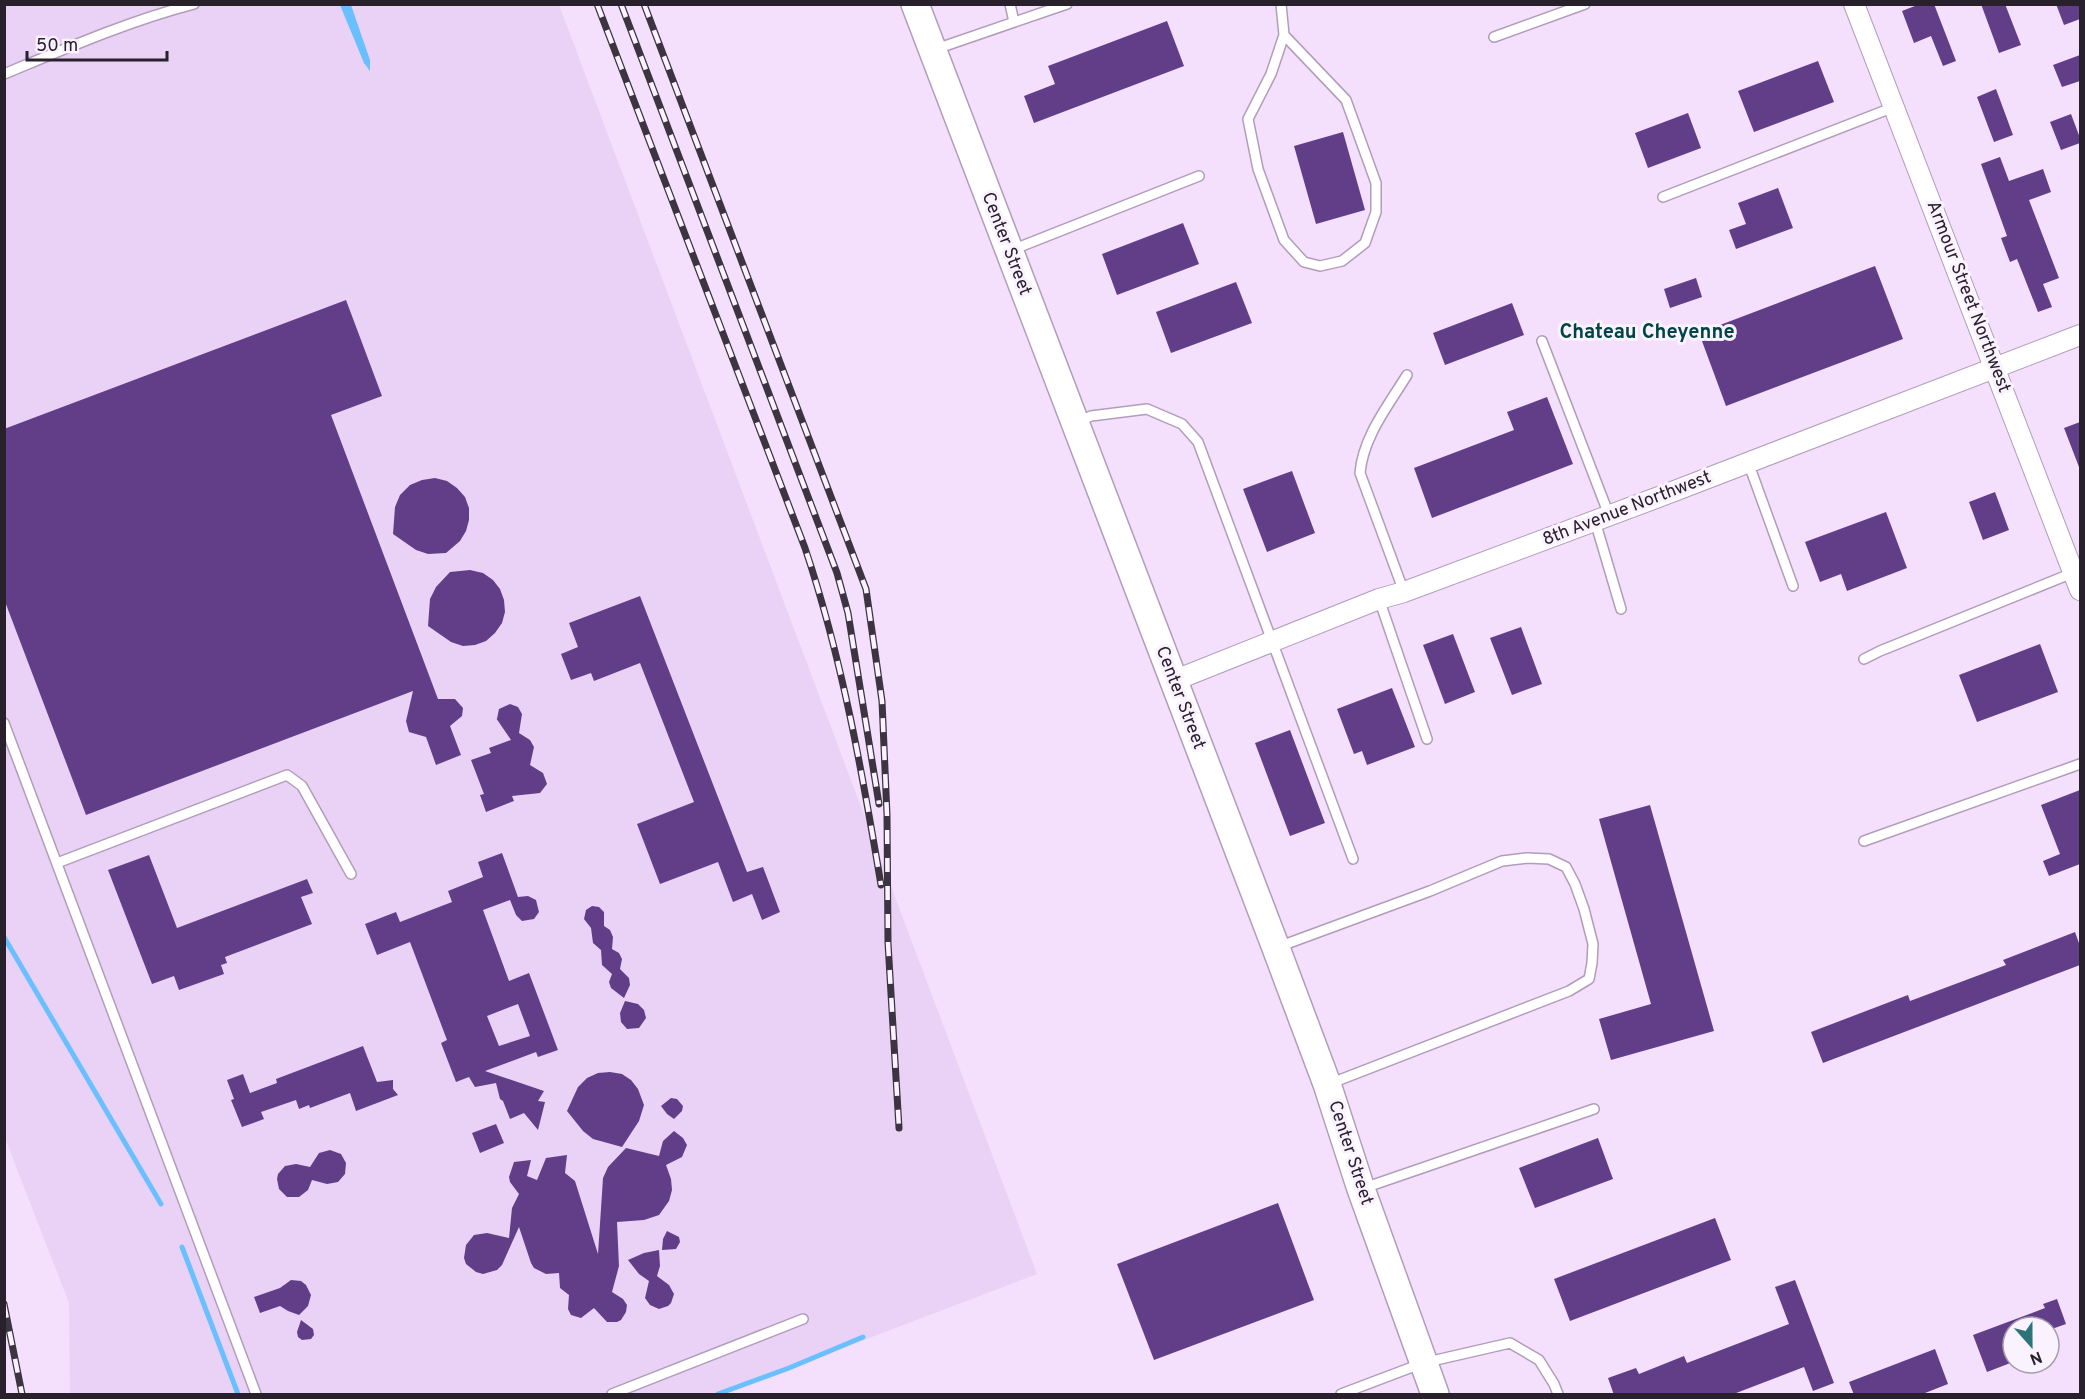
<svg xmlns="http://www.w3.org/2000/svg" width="2085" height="1399" viewBox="0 0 2085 1399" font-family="Overpass,sans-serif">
  <rect width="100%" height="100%" fill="#f4dffd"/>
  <!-- built -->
  <path fill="#ead2f6" d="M 5,5 L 559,5 L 1037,1274 L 723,1394 L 70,1394 L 69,1303 L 5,1138 Z"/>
  <!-- water -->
  <path fill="#6abfff" d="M 340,5 L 351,5 L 370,60 L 370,71 L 364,63 Z"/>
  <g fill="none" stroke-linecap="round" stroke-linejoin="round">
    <!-- stream -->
    <path stroke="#6abfff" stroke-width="5" d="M 4,937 L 161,1204
      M 182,1247 L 238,1394
      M 718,1394 L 789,1368 L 863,1337"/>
  </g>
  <!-- building -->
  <path fill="#623e89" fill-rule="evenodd" d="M 1920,4 L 1934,4 L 1956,61 L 1943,66 L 1931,36 L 1914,43 L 1902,11 Z
    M 1981,4 L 2005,4 L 2021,45 L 1999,53 Z
    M 2056,4 L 2080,4 L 2080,19 L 2064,25 Z
    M 1167,21 L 1184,66 L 1034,123 L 1024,96 L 1055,84 L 1048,66 Z
    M 2080,55 L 2080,81 L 2062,87 L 2053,65 Z
    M 1818,61 L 1834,102 L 1754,132 L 1738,91 Z
    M 1996,89 L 2013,135 L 1994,142 L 1977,97 Z
    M 1688,113 L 1701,148 L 1648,168 L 1635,133 Z
    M 2071,114 L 2080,138 L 2080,143 L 2061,150 L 2050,122 Z
    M 1343,132 L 1365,210 L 1316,224 L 1294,146 Z
    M 2000,157 L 2009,181 L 2043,169 L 2051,192 L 2029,200 L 2059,278 L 2043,284 L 2052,307 L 2038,312 L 2017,259 L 2010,262 L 2001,238 L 2007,236 L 1981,164 Z
    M 1778,188 L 1793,228 L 1736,249 L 1729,230 L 1746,224 L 1738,203 Z
    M 1183,223 L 1199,264 L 1117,295 L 1102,254 Z
    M 1875,266 L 1903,339 L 1726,406 L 1699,333 Z
    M 1696,278 L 1702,297 L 1670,308 L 1664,289 Z
    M 1236,282 L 1252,323 L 1171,353 L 1156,312 Z
    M 346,300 L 382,396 L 331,415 L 438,699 L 455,699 L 463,708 L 462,716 L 450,726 L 461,755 L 436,765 L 426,737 L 409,732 L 406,721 L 413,691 L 86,815 L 4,599 L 4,429 Z
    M 1512,303 L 1524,335 L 1445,365 L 1433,333 Z
    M 1547,397 L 1573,464 L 1432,518 L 1414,468 L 1514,430 L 1507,412 Z
    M 2080,422 L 2080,467 L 2079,467 L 2064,428 Z
    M 1292,471 L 1315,533 L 1267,552 L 1243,489 Z
    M 435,478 L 447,481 L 457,488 L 465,497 L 469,508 L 469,520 L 466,531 L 460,541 L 446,553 L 428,554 L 416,550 L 393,534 L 395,507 L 400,495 L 410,485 L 422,480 Z
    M 1995,492 L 2009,530 L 1983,540 L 1969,502 Z
    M 1886,512 L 1907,568 L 1847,591 L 1841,574 L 1820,582 L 1805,542 Z
    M 470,570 L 483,573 L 493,580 L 500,589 L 504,600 L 505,612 L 502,623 L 495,633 L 486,641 L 475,645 L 463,646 L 451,642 L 428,626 L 430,599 L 436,587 L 450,572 Z
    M 640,596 L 747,872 L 763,867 L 780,912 L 762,920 L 752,894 L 733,902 L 718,862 L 660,884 L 637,824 L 694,802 L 640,663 L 594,681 L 591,673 L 571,680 L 561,654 L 578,647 L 569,623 Z
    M 1521,627 L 1542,684 L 1512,695 L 1490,638 Z
    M 1453,634 L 1475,692 L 1445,704 L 1423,645 Z
    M 2040,644 L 2058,692 L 1977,722 L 1959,675 Z
    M 1392,688 L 1415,747 L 1367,765 L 1362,751 L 1354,754 L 1337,709 Z
    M 510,704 L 518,707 L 522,714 L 519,733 L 530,740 L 534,747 L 530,765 L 543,773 L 547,784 L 540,793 L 512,796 L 514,801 L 486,812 L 480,795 L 484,794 L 471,760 L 491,753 L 489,748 L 511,740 L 496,718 L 497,719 L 499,709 Z
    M 1290,730 L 1325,823 L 1290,836 L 1255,743 Z
    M 2080,790 L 2080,864 L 2049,876 L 2043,861 L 2060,854 L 2041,805 Z
    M 1650,805 L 1714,1031 L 1611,1060 L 1599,1019 L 1651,1004 L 1599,819 Z
    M 502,853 L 518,897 L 528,896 L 536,900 L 539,912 L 534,919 L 522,921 L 516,915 L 510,900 L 483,910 L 509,981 L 529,973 L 558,1050 L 538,1057 L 536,1052 L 485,1071 L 544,1091 L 538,1101 L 545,1102 L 538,1130 L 524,1113 L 510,1119 L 503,1101 L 500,1099 L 496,1083 L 475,1087 L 469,1077 L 456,1082 L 441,1043 L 447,1040 L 410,942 L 377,955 L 365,924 L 396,912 L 400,922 L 452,902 L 448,891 L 483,877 L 478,862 ZM 518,1004 L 530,1036 L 499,1046 L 487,1016 Z
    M 149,855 L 177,928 L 307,879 L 313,893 L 301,897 L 312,924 L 225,957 L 227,963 L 221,965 L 224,974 L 179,990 L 174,976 L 152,984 L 108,870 Z
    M 592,906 L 599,907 L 604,912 L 604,926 L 610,930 L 613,937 L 612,949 L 619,953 L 622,959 L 620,969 L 629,978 L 630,985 L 624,998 L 611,988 L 609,982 L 612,974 L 602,965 L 601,950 L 593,943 L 591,928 L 584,919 L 586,910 Z
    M 2075,932 L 2080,946 L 2080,965 L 1823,1063 L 1811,1032 L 1908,995 L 1910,1001 L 2006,965 L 2003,960 Z
    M 625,1001 L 638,1004 L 644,1010 L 646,1018 L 639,1028 L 627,1029 L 621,1022 L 620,1013 Z
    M 363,1046 L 377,1082 L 393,1080 L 393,1089 L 398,1095 L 356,1111 L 350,1093 L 310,1108 L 309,1105 L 299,1109 L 296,1100 L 261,1112 L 264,1119 L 242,1127 L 231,1100 L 234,1099 L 227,1080 L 243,1074 L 250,1093 L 277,1083 L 276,1079 Z
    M 610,1072 L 622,1074 L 631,1080 L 638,1089 L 644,1105 L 639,1121 L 622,1147 L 593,1139 L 583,1131 L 567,1111 L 578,1087 L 587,1078 L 598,1073 Z
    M 671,1098 L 677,1099 L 683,1106 L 682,1111 L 674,1119 L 667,1114 L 661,1106 Z
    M 496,1124 L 504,1143 L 480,1153 L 472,1133 Z
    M 674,1131 L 683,1138 L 687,1145 L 682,1157 L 666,1165 L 671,1179 L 672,1190 L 669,1201 L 659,1215 L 644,1220 L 617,1222 L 619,1266 L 612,1292 L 623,1299 L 627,1305 L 626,1312 L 621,1320 L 617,1322 L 607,1322 L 594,1308 L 581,1318 L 571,1315 L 568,1309 L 569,1295 L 560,1288 L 559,1273 L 546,1274 L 534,1268 L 531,1263 L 519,1227 L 502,1265 L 497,1270 L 483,1274 L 476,1272 L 466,1264 L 464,1258 L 466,1245 L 474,1235 L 487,1233 L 509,1238 L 512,1208 L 519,1194 L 510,1182 L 509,1177 L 514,1162 L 531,1160 L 527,1176 L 537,1180 L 546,1158 L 567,1155 L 565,1173 L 575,1181 L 598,1254 L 603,1178 L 608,1167 L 626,1148 L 659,1156 L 663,1141 Z
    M 1598,1138 L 1613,1179 L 1535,1208 L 1519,1168 Z
    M 330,1150 L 341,1154 L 346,1163 L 345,1174 L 338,1182 L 327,1184 L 312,1180 L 308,1190 L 299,1197 L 287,1197 L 279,1189 L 277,1179 L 278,1174 L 285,1166 L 296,1164 L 310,1167 L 319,1153 Z
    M 1278,1203 L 1314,1300 L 1154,1360 L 1117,1264 Z
    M 1715,1218 L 1731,1260 L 1570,1321 L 1554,1279 Z
    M 667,1231 L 679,1237 L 680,1242 L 676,1249 L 662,1250 L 663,1239 Z
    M 659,1250 L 660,1266 L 657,1276 L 669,1285 L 674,1294 L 671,1303 L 668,1306 L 659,1309 L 650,1305 L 645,1298 L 649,1281 L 639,1274 L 628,1260 L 644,1253 Z
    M 291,1280 L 301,1281 L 306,1285 L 311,1295 L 308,1306 L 299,1315 L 288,1311 L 280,1306 L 260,1313 L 254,1297 L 280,1288 Z
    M 1795,1280 L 1834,1383 L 1813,1391 L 1804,1367 L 1731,1395 L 1614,1395 L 1608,1378 L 1636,1368 L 1639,1374 L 1684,1356 L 1687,1363 L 1789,1324 L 1775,1287 Z
    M 2057,1299 L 2066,1324 L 2049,1330 L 2049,1327 L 2013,1327 L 2013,1362 L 1987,1372 L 1973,1335 L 2045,1308 L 2043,1304 Z
    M 301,1320 L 313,1329 L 314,1335 L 311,1339 L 302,1340 L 298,1337 L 297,1332 Z
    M 1935,1349 L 1948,1384 L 1920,1395 L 1854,1395 L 1849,1382 Z"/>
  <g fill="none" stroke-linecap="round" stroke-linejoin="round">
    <!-- lane casing -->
    <g stroke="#b19db9" stroke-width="12">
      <path id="lane" d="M 1010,4 L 1014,22
        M 1281,4 L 1284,35
        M 1284,35 L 1346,100 L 1376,183 L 1376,212 L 1365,243 L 1342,261 L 1320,266 L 1304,262 L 1284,240 L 1258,169 L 1248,119 L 1271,74 Z
        M 1494,37 L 1585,4
        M 936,49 L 1067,4
        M 4,74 C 67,48 129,21 194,4
        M 1663,197 L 1894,107
        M 1012,250 L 1199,176
        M 1542,341 L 1609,515
        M 1077,422 L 1091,416 L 1147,409 L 1182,424 L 1198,442 L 1353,859
        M 1748,462 L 1793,586
        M 1595,521 L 1621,609
        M 1404,592 L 1360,473 C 1363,437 1388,406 1407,375
        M 1379,599 L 1427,739
        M 1864,659 L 1880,651 L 2075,572
        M 4,723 L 256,1394
        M 1864,841 L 2080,764
        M 57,863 L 287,775 L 302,786 L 351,874
        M 1278,947 L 1430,891 L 1502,861 L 1527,858 L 1549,859 L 1566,867 L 1575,884 L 1584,909 L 1593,944 L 1592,963 L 1589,979 L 1569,991 L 1329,1084
        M 1364,1188 L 1594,1109
        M 612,1394 L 803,1319
        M 1341,1394 L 1423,1363 L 1510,1343 L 1539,1360 L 1554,1384 L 1558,1394"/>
    </g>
    <!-- street casing -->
    <g stroke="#b19db9" stroke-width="22">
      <path id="street" d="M 1854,4 L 2080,590
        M 1173,681 L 1379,599 L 1404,592 L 1664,495 L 2080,335"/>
    </g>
    <!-- secondary casing -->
    <g stroke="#b19db9" stroke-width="30">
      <path id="secondary" d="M 915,4 L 1276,948 L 1327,1084 L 1361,1189 L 1435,1394"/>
    </g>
    <!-- lane -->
    <use href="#lane" stroke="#fff" stroke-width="9"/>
    <!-- street -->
    <use href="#street" stroke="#fff" stroke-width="20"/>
    <!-- secondary -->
    <use href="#secondary" stroke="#fff" stroke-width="27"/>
    <!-- rail casing -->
    <g stroke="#3d3441" stroke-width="7">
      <path id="rail" d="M 597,4 L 805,548 C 842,658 862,771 881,885
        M 621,4 L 837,573 L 848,613 L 879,804
        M 644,4 L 866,589 L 882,701 L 887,815 L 888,943 L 899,1128
        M 4,1304 L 22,1394"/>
    </g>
    <!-- rail -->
    <use href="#rail" stroke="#faf2fe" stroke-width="4.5" stroke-dasharray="14" stroke-linecap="butt"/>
  </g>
  <g text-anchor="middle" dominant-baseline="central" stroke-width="6" stroke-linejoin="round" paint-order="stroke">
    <!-- street labels -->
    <g font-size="18" fill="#28202b" stroke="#faf2fe">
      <text transform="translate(1006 244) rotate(69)">Center Street</text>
      <text transform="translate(1968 297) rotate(69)">Armour Street Northwest</text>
      <text transform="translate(1627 509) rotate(-21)">8th Avenue Northwest</text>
      <text transform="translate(1180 698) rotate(69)">Center Street</text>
      <text transform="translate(1350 1153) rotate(72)">Center Street</text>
    </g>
    <!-- neighbourhood labels -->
    <g font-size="20" font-weight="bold" fill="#004448" stroke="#faf2fe">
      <text x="1647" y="333">Chateau Cheyenne</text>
    </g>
  </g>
  <!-- border -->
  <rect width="2085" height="1399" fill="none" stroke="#28202b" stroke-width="12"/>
  <!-- north arrow -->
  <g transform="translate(2031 1345) rotate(159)"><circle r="28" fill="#faf2fe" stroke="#a69eaa" stroke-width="1.5"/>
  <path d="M0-4.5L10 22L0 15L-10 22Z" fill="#2b7579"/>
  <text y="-9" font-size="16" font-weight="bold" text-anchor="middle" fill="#28202b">N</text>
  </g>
  <!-- scale -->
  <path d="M27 51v9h140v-9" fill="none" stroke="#28202b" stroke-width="3"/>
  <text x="36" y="51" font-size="18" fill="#28202b" stroke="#faf2fe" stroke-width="4.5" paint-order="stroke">50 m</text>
</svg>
